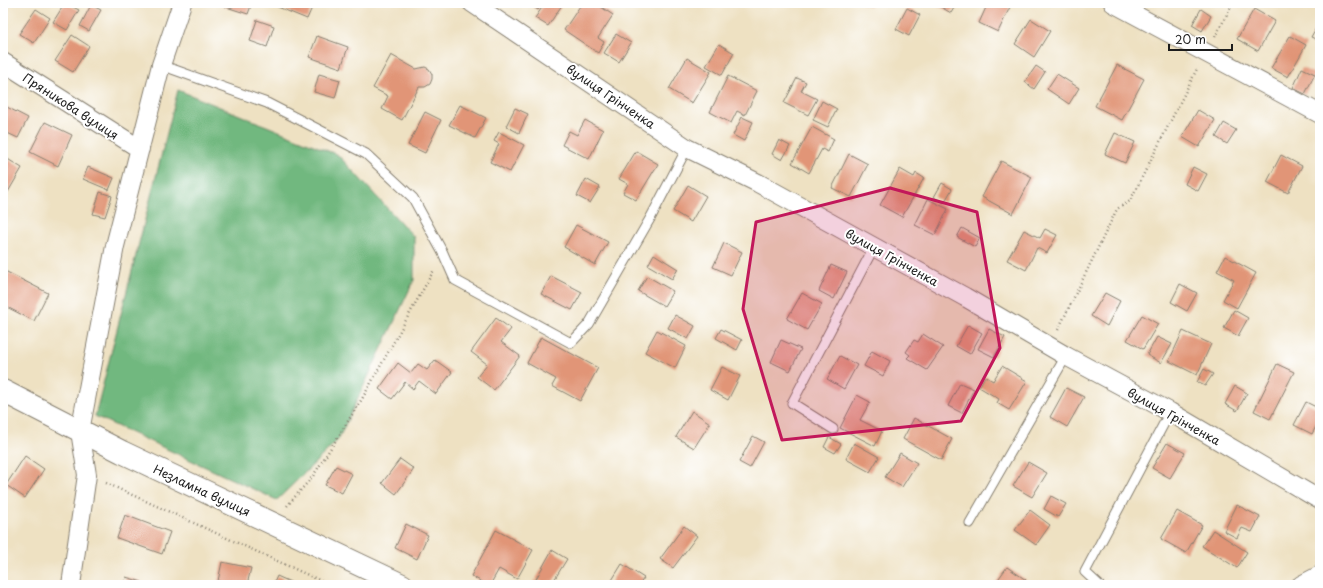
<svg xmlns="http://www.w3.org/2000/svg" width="1323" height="588" viewBox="0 0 1323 588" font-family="'Playpen Sans',sans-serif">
  <rect width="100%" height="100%" fill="#fff"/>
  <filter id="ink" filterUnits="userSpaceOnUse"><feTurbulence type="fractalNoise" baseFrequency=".025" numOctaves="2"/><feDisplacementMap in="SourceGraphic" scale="8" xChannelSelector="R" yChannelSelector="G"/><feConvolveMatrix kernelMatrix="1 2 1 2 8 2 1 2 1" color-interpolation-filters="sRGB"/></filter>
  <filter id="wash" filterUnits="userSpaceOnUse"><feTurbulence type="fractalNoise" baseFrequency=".012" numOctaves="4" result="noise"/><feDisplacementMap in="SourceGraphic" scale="16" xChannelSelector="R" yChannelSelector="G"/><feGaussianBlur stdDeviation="0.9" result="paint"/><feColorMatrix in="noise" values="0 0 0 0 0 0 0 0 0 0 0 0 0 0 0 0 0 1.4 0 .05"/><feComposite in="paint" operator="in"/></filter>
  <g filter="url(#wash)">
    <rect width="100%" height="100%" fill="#eee1c2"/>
    <!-- forest -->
    <path fill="#71b87f" stroke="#466a4e" d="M 178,90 L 338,155 L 414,237 L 414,280 L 338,440 L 277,500 L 95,416 Z"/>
    <g id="blocks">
      <!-- building -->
      <path fill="#e19577" d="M 65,3 L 79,10 L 67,30 L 53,22 Z
        M 221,3 L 252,3 L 248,14 L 220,5 Z
        M 268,3 L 314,3 L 307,19 Z
        M 527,3 L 542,3 L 538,10 Z
        M 545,3 L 559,3 L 562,5 L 548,26 L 535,18 Z
        M 582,3 L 595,3 L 613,15 L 598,38 L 604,42 L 598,53 L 564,30 Z
        M 861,3 L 872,3 L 870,7 Z
        M 934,3 L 957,3 L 951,13 Z
        M 988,3 L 1001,3 L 1010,7 L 998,32 L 979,23 Z
        M 91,5 L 101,10 L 89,31 L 80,26 Z
        M 907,8 L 920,15 L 909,36 L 896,29 Z
        M 36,9 L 50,18 L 34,43 L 19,34 Z
        M 1201,9 L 1211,16 L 1202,31 L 1192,25 Z
        M 1254,9 L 1275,21 L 1258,51 L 1237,39 Z
        M 1031,19 L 1050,31 L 1034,57 L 1015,44 Z
        M 257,20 L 274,26 L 267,47 L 250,41 Z
        M 1320,21 L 1320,41 L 1311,37 Z
        M 616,34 L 631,43 L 619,62 L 604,53 Z
        M 72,35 L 89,46 L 73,72 L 55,61 Z
        M 317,36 L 348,47 L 341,68 L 309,57 Z
        M 1290,36 L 1306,45 L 1288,77 L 1271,68 Z
        M 719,44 L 734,53 L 722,75 L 706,66 Z
        M 391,55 L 416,69 L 425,67 L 429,69 L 432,74 L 432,79 L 430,84 L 425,87 L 419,87 L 402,120 L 382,109 L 388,96 L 373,88 Z
        M 687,58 L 711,72 L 692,103 L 669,89 Z
        M 1117,65 L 1144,79 L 1122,120 L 1095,106 Z
        M 1036,66 L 1045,72 L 1034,89 L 1025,82 Z
        M 1302,68 L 1315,74 L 1305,94 L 1293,88 Z
        M 319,74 L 340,80 L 335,98 L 314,92 Z
        M 1057,74 L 1079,88 L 1069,104 L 1047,89 Z
        M 728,76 L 757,91 L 745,115 L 737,111 L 731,123 L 710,112 Z
        M 797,78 L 806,82 L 801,91 L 817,99 L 808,115 L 784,103 Z
        M 822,101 L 837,109 L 828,127 L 813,120 Z
        M 3,105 L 28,118 L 18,138 L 3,131 Z
        M 460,105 L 486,118 L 475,138 L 449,125 Z
        M 515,108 L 528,114 L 519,133 L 506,126 Z
        M 1198,110 L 1215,120 L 1199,147 L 1182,137 Z
        M 425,112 L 441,120 L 425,153 L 408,145 Z
        M 742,117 L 753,122 L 744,141 L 733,135 Z
        M 585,120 L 603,130 L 589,159 L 562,145 L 569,131 L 577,135 Z
        M 45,122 L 72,135 L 58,166 L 30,152 Z
        M 1224,123 L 1236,130 L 1227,144 L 1216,137 Z
        M 812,127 L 834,139 L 828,152 L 822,149 L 809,173 L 792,163 Z
        M 499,132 L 524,145 L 510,172 L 490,162 L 499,144 L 494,141 Z
        M 1115,133 L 1135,142 L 1125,163 L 1105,154 Z
        M 779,140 L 790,146 L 782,160 L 772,154 Z
        M 636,151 L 658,164 L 636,200 L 623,193 L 628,184 L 619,179 Z
        M 849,154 L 868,164 L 851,197 L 832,188 Z
        M 1281,155 L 1302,166 L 1288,193 L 1267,182 Z
        M 6,158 L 22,168 L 8,192 L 3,189 L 3,164 Z
        M 1001,161 L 1032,177 L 1013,214 L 982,197 Z
        M 88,167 L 114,178 L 109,190 L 83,179 Z
        M 1193,167 L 1207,174 L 1198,191 L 1185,184 Z
        M 900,169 L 914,177 L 916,173 L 924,178 L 902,217 L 880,205 Z
        M 586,179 L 600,187 L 590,203 L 577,196 Z
        M 942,183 L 952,189 L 944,203 L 934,197 Z
        M 688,185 L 706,196 L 691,222 L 673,211 Z
        M 100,192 L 112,196 L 105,217 L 93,214 Z
        M 928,199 L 948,209 L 935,235 L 915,225 Z
        M 576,225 L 608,242 L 595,265 L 564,247 Z
        M 962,228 L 980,238 L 975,247 L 957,237 Z
        M 1045,229 L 1057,235 L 1047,253 L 1037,248 L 1026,270 L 1007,260 L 1024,230 L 1040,238 Z
        M 724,243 L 742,252 L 731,275 L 713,267 Z
        M 654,254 L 678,269 L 672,279 L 648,265 Z
        M 1225,256 L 1256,273 L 1237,308 L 1223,300 L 1234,280 L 1217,271 Z
        M 831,265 L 847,272 L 834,299 L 819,291 Z
        M 3,270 L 48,293 L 34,321 L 3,305 Z
        M 551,276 L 582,292 L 572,310 L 541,294 Z
        M 647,276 L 673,291 L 664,306 L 638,291 Z
        M 1180,284 L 1197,293 L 1187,311 L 1171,302 Z
        M 802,293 L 822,304 L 807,330 L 787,319 Z
        M 1105,293 L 1120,301 L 1107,326 L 1091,316 Z
        M 1234,310 L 1248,318 L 1238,336 L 1224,328 Z
        M 675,315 L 695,326 L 688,339 L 668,328 Z
        M 1142,315 L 1158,324 L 1143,349 L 1127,340 Z
        M 496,318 L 511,329 L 501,342 L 520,356 L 494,390 L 477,377 L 487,364 L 471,352 Z
        M 968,325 L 982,333 L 970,354 L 956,346 Z
        M 721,329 L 742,340 L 737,350 L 716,338 Z
        M 989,329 L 1005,337 L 994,357 L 978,349 Z
        M 657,330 L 686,346 L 675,368 L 645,352 Z
        M 1183,331 L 1211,344 L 1197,375 L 1169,361 Z
        M 923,334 L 943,347 L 927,370 L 907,358 L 910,355 L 906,352 L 914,340 L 918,342 Z
        M 541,337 L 598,368 L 580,401 L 552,386 L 556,379 L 527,363 Z
        M 1157,337 L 1172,344 L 1161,363 L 1147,355 Z
        M 781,340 L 801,349 L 790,371 L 771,362 Z
        M 872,351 L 890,361 L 883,376 L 864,366 Z
        M 840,356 L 857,365 L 844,389 L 827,379 Z
        M 435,360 L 452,372 L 436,394 L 419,381 L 413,389 L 405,382 L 392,399 L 379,389 L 398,363 L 411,373 L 418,364 L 427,370 Z
        M 1277,364 L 1294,372 L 1270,419 L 1254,411 Z
        M 1002,366 L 1027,381 L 1009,410 L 997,403 L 999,399 L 979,387 L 985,376 L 993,381 Z
        M 722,367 L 740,376 L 728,400 L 710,390 Z
        M 1204,369 L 1213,374 L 1205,386 L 1197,382 Z
        M 960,383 L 974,389 L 962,413 L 948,406 Z
        M 1235,386 L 1247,393 L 1237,411 L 1225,404 Z
        M 1066,388 L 1084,397 L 1067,427 L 1050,417 Z
        M 857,395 L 870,402 L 860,420 L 882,431 L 875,446 L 840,428 Z
        M 1306,402 L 1320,409 L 1320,419 L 1312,434 L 1294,425 Z
        M 692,411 L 710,423 L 694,448 L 676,437 Z
        M 914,418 L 952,439 L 941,460 L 903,439 Z
        M 753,436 L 764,442 L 750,468 L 739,462 Z
        M 829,437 L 841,444 L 835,453 L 824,447 Z
        M 854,443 L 879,457 L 870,472 L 846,459 Z
        M 1167,443 L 1185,453 L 1170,478 L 1152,468 Z
        M 900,453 L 917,463 L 902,487 L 885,477 Z
        M 25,456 L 44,469 L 25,498 L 6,485 Z
        M 400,459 L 414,469 L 396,494 L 382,483 Z
        M 1028,462 L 1047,473 L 1032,497 L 1013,486 Z
        M 336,466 L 352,474 L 342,493 L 325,485 Z
        M 1051,496 L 1066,504 L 1058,517 L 1044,509 Z
        M 1237,505 L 1260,517 L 1252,532 L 1242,528 L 1237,538 L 1224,531 Z
        M 1030,510 L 1050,525 L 1036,545 L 1015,530 Z
        M 1177,511 L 1202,525 L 1186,553 L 1161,539 Z
        M 125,515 L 170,532 L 162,554 L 117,538 Z
        M 406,524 L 428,535 L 417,559 L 395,548 Z
        M 684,526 L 697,536 L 673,568 L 660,559 Z
        M 496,530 L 533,550 L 517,579 L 499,569 L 490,585 L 488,585 L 471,576 Z
        M 1213,530 L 1247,552 L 1237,568 L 1202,546 Z
        M 552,550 L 567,559 L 551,585 L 547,585 L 536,579 Z
        M 222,562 L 251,568 L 247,585 L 237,585 L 218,581 Z
        M 622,564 L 644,578 L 639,585 L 609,585 Z
        M 1007,567 L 1026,580 L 1022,585 L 994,585 Z
        M 277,576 L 297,585 L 273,585 Z
        M 126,577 L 142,582 L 142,585 L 124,585 Z
        M 535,580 L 545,585 L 532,585 Z"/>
    </g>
  </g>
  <g filter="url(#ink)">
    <use href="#blocks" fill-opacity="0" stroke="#857e6f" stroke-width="1"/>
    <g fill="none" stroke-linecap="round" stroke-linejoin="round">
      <!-- service casing -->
      <g stroke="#857e6f" stroke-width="11">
        <path id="service" d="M 161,65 L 267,103 L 366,154 L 413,198 L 443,253 L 455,280 L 571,343 L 589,324 L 651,217 L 687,148
          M 833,429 L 792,403 L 874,247
          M 970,523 L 1066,356
          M 1099,585 L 1085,572 L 1170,412"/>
      </g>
      <!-- minor casing -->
      <g stroke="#857e6f" stroke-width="20">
        <path id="minor" d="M 472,3 L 687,148 L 758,183 L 874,247 L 965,297 L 1066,356 L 1170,412 L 1320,500
          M 1113,3 L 1320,114
          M 3,62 L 140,149
          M 71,585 L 87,475 L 80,431 L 115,246 L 161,65 L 182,3
          M 1301,585 L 1320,575"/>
      </g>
      <!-- tertiary casing -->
      <g stroke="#857e6f" stroke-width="24">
        <path id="tertiary" d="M 3,391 L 122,452 L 402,585"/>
      </g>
      <!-- path -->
      <path stroke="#857e6f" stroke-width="2.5" stroke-dasharray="1 3" stroke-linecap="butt" d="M 1215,37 L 1233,3
        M 1058,330 L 1117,209 L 1130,201 L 1197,69
        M 106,483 L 330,585
        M 287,506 L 313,476 L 362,399 L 434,270"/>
      <!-- service -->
      <use href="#service" stroke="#fff" stroke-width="9"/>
      <!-- minor -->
      <use href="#minor" stroke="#fff" stroke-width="18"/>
      <!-- tertiary -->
      <use href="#tertiary" stroke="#fff" stroke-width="22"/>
    </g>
  </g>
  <!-- marked area -->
  <path fill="#c2185b" fill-opacity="0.2" stroke="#c2185b" stroke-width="3" stroke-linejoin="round" d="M 890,188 L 977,212 L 1000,348 L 961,421 L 782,440 L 743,309 L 756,222 Z"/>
  <g text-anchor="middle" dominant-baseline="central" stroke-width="4" stroke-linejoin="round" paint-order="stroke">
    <!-- street labels -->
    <g font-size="12" fill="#1c1c1c" stroke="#fff">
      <text transform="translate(611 96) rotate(34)">вулиця Грінченка</text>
      <text transform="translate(71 106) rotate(33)">Пряникова вулиця</text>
      <text transform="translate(892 257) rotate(29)">вулиця Грінченка</text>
      <text transform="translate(1174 416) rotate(29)">вулиця Грінченка</text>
      <text transform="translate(202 490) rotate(25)">Незламна вулиця</text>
    </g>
  </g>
  <!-- margin -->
  <rect width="1323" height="588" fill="none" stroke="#fff" stroke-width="16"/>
  <!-- scale -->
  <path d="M1169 44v6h63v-6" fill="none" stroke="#1c1c1c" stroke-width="2"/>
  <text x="1175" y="44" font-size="12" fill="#1c1c1c" stroke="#ffffff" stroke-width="3" paint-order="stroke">20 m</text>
</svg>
